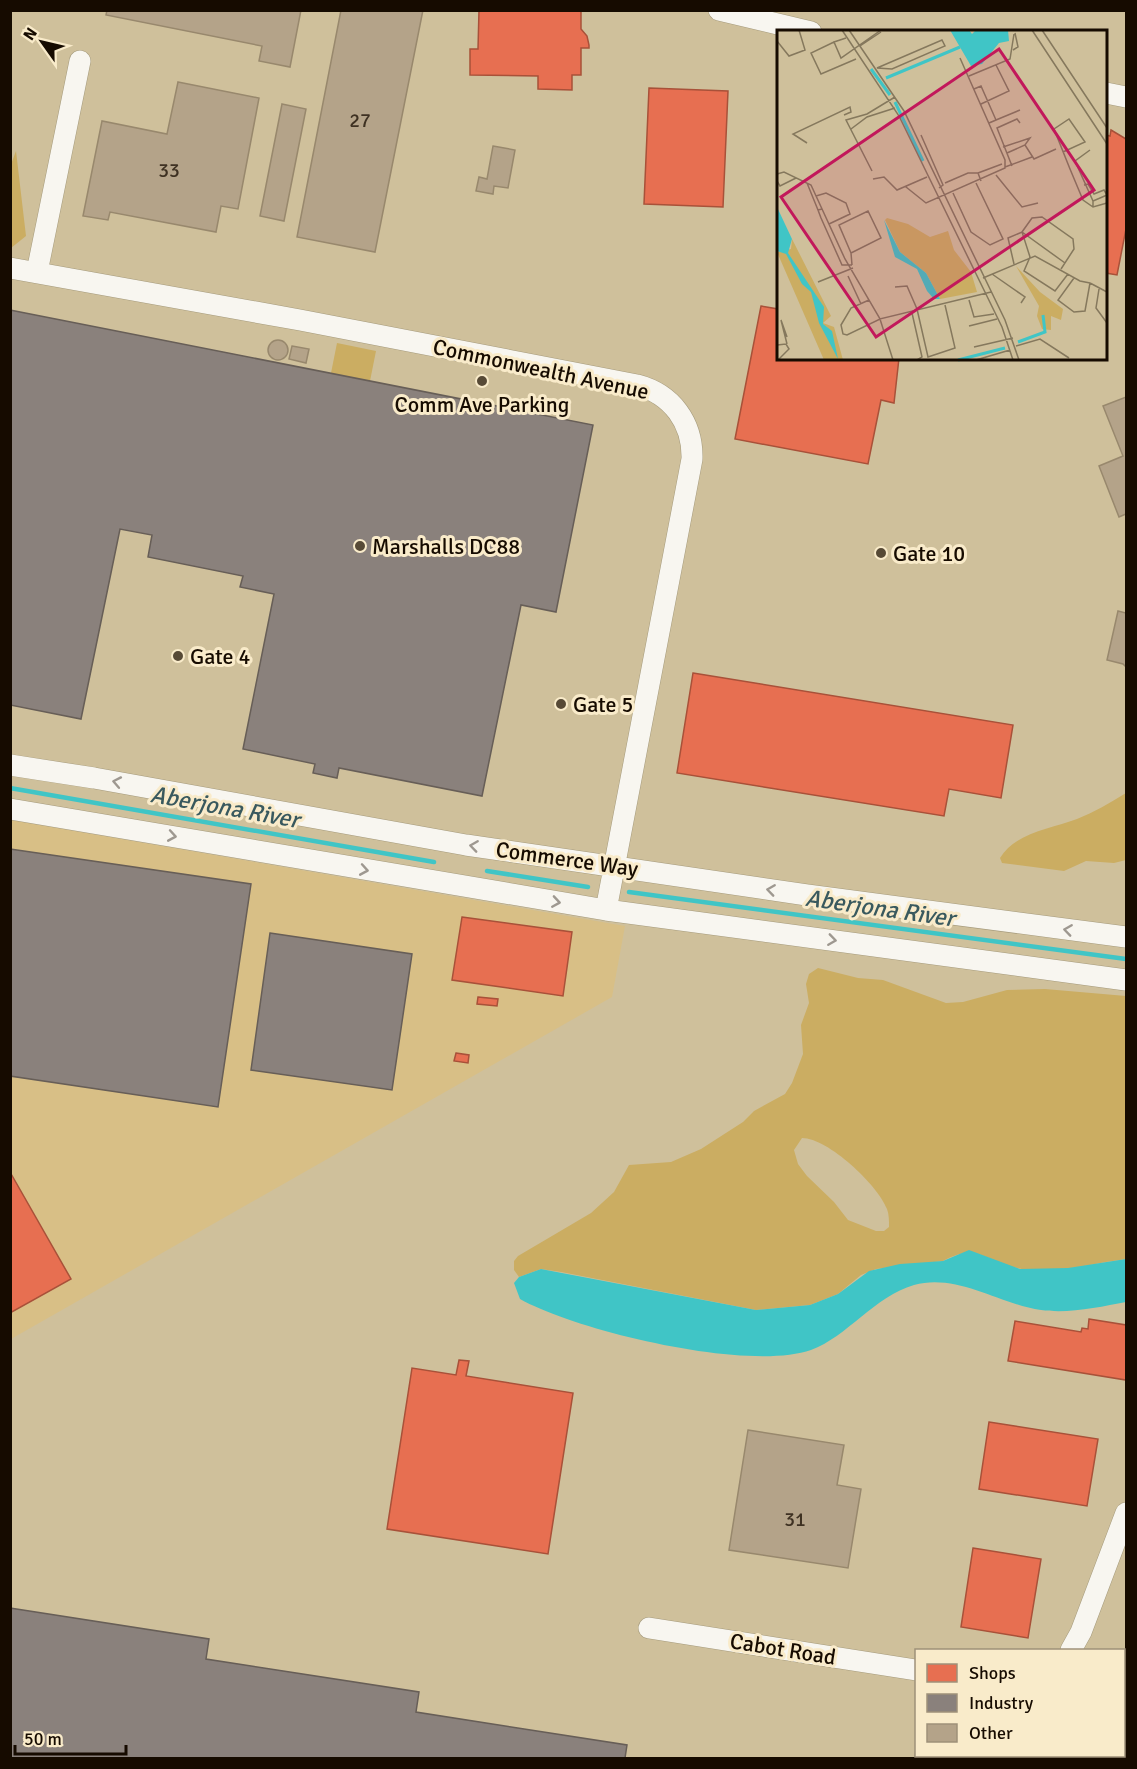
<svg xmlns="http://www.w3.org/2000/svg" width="1137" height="1769" viewBox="0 0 1137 1769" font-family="Signika,sans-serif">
  <rect width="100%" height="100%" fill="#cfc09b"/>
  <!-- built -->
  <path fill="#d8bf86" d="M 11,820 L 625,926 L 612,997 L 11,1339 Z"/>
  <!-- green -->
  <path fill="#cbad62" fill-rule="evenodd" d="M 16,151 L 26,236 L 11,248 L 10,167 Z
    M 337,343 L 376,351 L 370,381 L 331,373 Z
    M 1126,793 L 1126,860 L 1114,863 L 1086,861 L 1064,871 L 1002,863 L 1000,858 C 1016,832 1051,829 1077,819 C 1094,812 1110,803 1126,793 Z
    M 818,968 L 858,978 L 883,980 L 946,1003 L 963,1002 L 1007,990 L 1045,989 L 1126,996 L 1126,1259 C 1092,1263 1052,1276 1017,1268 C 987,1262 977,1242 943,1261 L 876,1269 L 861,1275 L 838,1294 L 810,1305 L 756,1310 L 561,1272 L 541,1269 L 519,1277 L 514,1270 L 514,1261 L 518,1256 L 591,1213 L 614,1192 L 629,1165 L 671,1162 L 701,1149 L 743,1122 L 754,1111 L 785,1094 L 792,1083 L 803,1054 L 801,1025 L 809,1003 L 806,984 L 809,974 ZM 802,1138 C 828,1138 878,1185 887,1209 C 889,1214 889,1221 889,1227 L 884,1231 L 876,1231 L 848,1220 L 834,1202 L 807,1176 L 798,1164 L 794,1150 Z"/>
  <!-- water -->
  <path fill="#40c5c6" d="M 969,1250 L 1020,1269 L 1068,1268 L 1126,1259 L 1126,1302 C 1100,1307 1068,1314 1041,1310 C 999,1304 957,1273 914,1285 C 875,1296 847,1337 811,1350 C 748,1372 577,1331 520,1299 L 514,1283 L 519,1277 L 541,1269 L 756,1310 L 810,1305 L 838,1294 L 869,1271 L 900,1264 L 943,1261 Z"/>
  <!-- shops -->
  <path fill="#e76f51" stroke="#a85139" stroke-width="1.5" d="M 479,10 L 581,10 L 581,29 L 587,36 L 589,45 L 589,48 L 581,48 L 581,75 L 572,75 L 572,90 L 538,89 L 538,76 L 470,75 L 470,49 L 478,49 Z
    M 649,88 L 728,91 L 723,207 L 644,204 Z
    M 1111,130 L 1126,139 L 1126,229 L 1117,275 L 1106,273 L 1106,135 L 1110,136 Z
    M 761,306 L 778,309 L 778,358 L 899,358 L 894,403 L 881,400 L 868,464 L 735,439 Z
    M 693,673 L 1013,725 L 1001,798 L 949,789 L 944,816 L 677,773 Z
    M 462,917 L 572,932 L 563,996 L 452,980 Z
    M 478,997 L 498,999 L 497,1006 L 477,1004 Z
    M 456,1053 L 469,1055 L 468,1063 L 454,1061 Z
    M 10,1172 L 71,1279 L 10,1313 Z
    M 1089,1319 L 1126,1325 L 1126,1380 L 1008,1361 L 1015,1321 L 1081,1332 L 1082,1328 L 1088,1329 Z
    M 459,1360 L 469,1361 L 466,1376 L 573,1393 L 548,1554 L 387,1529 L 412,1368 L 456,1375 Z
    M 989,1422 L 1098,1439 L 1087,1506 L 979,1489 Z
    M 973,1548 L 1041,1559 L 1028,1638 L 961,1627 Z"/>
  <!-- industry -->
  <path fill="#8a817c" stroke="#675e57" stroke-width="1.5" d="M 10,310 L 593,425 L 556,612 L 521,605 L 482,796 L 339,768 L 337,778 L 313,773 L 315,764 L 243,749 L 274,594 L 240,587 L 243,576 L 148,557 L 152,535 L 120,529 L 81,719 L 10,705 Z
    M 10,849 L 251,884 L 218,1107 L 10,1076 Z
    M 270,933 L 412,954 L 392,1090 L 251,1070 Z
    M 10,1608 L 209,1639 L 206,1659 L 419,1692 L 416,1712 L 627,1745 L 625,1758 L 10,1758 Z"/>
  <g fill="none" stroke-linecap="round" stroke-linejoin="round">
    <!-- stream -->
    <path stroke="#40c5c6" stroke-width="4.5" d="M 10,788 L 434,862
      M 487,871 L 588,887
      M 629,892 L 1126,959"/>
  </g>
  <!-- building -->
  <path fill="#b4a389" stroke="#98886d" stroke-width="1.5" d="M 107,10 L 301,10 L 290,67 L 259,61 L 262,46 L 106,15 Z
    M 341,10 L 423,10 L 375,252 L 297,237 Z
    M 178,82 L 259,98 L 238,209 L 221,206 L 216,232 L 110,212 L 108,220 L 83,216 L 102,121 L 167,134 Z
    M 282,104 L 306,109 L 284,221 L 260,216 Z
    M 493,146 L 515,150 L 508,188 L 494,186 L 493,194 L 476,191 L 479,177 L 487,179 Z
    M268 350a10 10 0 1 1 20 0a10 10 0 1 1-20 0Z
    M 292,346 L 309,349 L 306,363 L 289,359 Z
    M 1126,397 L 1126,514 L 1119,517 L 1099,466 L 1123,456 L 1103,406 Z
    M 1118,611 L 1126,613 L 1126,667 L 1123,664 L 1107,660 Z
    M 748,1430 L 844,1445 L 837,1485 L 861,1489 L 848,1568 L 729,1550 Z
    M 916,1748 L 916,1756 L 1026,1756 L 1025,1758 L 915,1758 Z"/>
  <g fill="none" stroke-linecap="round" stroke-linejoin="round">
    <!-- minor casing -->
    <g stroke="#a59a7c" stroke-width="22">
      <path id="minor" d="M 719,10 L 811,32
        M 1106,93 L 1126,97
        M 10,268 L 300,320 L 637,385 C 672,394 693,423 692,459 L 606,910
        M 37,272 L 80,61
        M 10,765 L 94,778 L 466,845 L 807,895 L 1126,937
        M 10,809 L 606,910 L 1126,980
        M 649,1628 L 916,1670
        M 1071,1650 L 1081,1632 L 1126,1513"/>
    </g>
    <!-- minor -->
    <use href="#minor" stroke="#f8f6f0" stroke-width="21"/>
  </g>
  <!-- one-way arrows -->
  <defs><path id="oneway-chevron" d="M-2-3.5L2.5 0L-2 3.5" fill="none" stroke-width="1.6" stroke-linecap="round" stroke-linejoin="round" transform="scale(1.5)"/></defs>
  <g stroke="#9e9890">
    <use href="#oneway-chevron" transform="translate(117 782) rotate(-169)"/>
    <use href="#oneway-chevron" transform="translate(172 836) rotate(10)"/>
    <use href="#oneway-chevron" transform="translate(474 846) rotate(-172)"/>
    <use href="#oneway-chevron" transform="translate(364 870) rotate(10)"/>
    <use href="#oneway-chevron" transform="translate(771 890) rotate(-172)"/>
    <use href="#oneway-chevron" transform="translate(556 902) rotate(9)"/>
    <use href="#oneway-chevron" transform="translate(1068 930) rotate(-172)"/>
    <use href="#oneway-chevron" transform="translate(832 940) rotate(8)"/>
  </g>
  <!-- markers -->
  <g fill="#574a36" stroke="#f9ebca" stroke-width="2">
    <circle cx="482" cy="381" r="6"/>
    <circle cx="360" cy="546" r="6"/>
    <circle cx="881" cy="553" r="6"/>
    <circle cx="178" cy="656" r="6"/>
    <circle cx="561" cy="704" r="6"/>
  </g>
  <g text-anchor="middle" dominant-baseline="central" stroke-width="6" stroke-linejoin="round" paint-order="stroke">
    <!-- number labels -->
    <g font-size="20" fill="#3e3122">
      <text x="360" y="120">27</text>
      <text x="169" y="170">33</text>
      <text x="795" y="1519">31</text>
    </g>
    <!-- street labels -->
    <g font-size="22" fill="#160b00" stroke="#f9ebca">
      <text transform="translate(541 369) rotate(12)">Commonwealth Avenue</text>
      <text transform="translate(567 859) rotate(8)">Commerce Way</text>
      <text transform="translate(783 1649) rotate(9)">Cabot Road</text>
    </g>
    <!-- poi labels -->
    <g font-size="22" fill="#160b00" stroke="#f9ebca" text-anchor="start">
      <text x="482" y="404" text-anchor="middle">Comm Ave Parking</text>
      <text x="372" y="546">Marshalls DC88</text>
      <text x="893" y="553">Gate 10</text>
      <text x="190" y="656">Gate 4</text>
      <text x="573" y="704">Gate 5</text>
    </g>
    <!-- water labels -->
    <g font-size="24" font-style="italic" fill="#39595e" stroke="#f9ebca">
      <text transform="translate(225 807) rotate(10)">Aberjona River</text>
      <text transform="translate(880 908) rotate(8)">Aberjona River</text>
    </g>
  </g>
  <!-- overview -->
  <g transform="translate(777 30)">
    <rect width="330" height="330" fill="#cfc09b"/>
    <path d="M 110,188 L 131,194 L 153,207 L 171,201 L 177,220 L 194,242 L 200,262 L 163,269 L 149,243 L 123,222 L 108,190 ZM 15,209 L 54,286 L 46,293 L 57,297 L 66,330 L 47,330 L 0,222 L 14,219 ZM 239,236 L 263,262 L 286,279 L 284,290 L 274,286 L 274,300 L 265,299 L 260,286 L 262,276 Z" fill="#cbad62"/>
    <path d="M 173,0 L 192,0 L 195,4 L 199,0 L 231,0 L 232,11 L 222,13 L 205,34 L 194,36 ZM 0,177 L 15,209 L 11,223 L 47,277 L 46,294 L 55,301 L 61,329 L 42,293 L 34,262 L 25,254 L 9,224 L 0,221 ZM 107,190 L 123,222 L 149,243 L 163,269 L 157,269 L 150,261 L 140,239 L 118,227 Z" fill="#40c5c6"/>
    <path fill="none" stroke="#40c5c6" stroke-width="3" d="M 94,39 L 113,65M 109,48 L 183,17M 118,72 L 146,131M 241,312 L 268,302 L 266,285M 181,330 L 228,318"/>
    <path fill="none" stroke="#85785d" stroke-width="1.5" d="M 65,0 L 122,86 L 225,297 L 236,330M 72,0 L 127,81 L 228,290 L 242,330M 255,0 L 330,114M 265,0 L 330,98M 69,8 L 57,12 L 64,28 L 104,0M 165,10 L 168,16 L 115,39 L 100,38 ZM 0,11 L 12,26 L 28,20 L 22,0M 57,12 L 34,23 L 44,44 L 79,29M 83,16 L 104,2M 236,20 L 241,17 L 238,3M 192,46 L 233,29 L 237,4M 197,59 L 204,56 L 219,90 L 212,93M 204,74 L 232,61 L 219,35M 219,90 L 243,80M 74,99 L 90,87 L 118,78M 144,105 L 166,155 L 162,158M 30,113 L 16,104 L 73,77 L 74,82 L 67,85M 248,115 L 257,129 L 279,119M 226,117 L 253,108 L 248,115 L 230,123M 313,120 L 298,131 L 316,171M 286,122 L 308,112 L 292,89 L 277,99 L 293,139 L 306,170 L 316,177 L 330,173M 235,136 L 220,98 L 240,89 L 243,93M 228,137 L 255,127M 95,141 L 69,90 L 90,84 L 118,67M 0,144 L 7,142 L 34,155 L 68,229 L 103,289 L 214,262M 219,145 L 245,177 L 261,173M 96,149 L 107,147 L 120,160 L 150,147M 0,151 L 3,156 L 19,148M 204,151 L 201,143 L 225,134M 30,153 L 41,180M 168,153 L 191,143 L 201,143M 307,155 L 311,154 L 317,164 L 327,160 L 330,165M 129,157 L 149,173 L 228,138 L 228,130 L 183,28M 176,163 L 194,202 L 213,215 L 226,209 L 199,153M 39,166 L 49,163 L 69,173 L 73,184 L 52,194M 316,177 L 316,171 L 330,165M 45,179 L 41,180 L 44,188 L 65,235 L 75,235M 74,223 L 62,195 L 91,181 L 104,208 L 74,223 L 75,235M 237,234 L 231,208 L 245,202 L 288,233M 284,239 L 297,219 L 296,209 L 265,187 L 255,188 L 245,202 L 253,227 L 247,241 L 278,261 L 291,244M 215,244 L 248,267 L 244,273M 71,246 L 84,274M 206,248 L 258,226 L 303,251 L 313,253M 297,248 L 281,270 L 297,282 L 308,281 L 313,253M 41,252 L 76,238M 313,253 L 330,262M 118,257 L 130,256 L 140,279 L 151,327 L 178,318 L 168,275M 322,259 L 319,278 L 330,293M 92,270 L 74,278 L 64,295 L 66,304 L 70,305 L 103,289 L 116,330M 192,270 L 197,287 L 217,284M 135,283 L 145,327 L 140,330M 192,296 L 220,289M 10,307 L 4,290 L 10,314M 0,315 L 9,314 L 12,319 L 1,330M 239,316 L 263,309 L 292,328M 197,317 L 236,308M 199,330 L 233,320"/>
    <path fill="#c2185b" fill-opacity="0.15" stroke="#c2185b" stroke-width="3" d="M 222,19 L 317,160 L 99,307 L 4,167 Z"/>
    <rect width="330" height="330" fill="none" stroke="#160b00" stroke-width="3"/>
  </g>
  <!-- border -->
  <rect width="1137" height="1769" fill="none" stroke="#160b00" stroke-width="24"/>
  <!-- legend -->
  <rect x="915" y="1649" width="210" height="108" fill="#f9ebca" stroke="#9e9179" stroke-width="1.5"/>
  <rect x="927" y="1664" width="30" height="18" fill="#e76f51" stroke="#9e9179" stroke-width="1.5"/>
  <text x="969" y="1679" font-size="18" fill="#160b00">Shops</text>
  <rect x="927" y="1694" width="30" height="18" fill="#8a817c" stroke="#9e9179" stroke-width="1.5"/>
  <text x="969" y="1709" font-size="18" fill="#160b00">Industry</text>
  <rect x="927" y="1724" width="30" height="18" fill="#b4a389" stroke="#9e9179" stroke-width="1.5"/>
  <text x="969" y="1739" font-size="18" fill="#160b00">Other</text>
  <!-- north arrow -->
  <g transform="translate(42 42) rotate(304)" stroke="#f9ebca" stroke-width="4.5" paint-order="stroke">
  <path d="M0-4.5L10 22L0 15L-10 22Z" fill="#160b00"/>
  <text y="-9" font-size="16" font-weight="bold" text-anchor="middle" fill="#160b00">N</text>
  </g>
  <!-- scale -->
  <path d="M15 1745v9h111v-9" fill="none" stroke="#160b00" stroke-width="3"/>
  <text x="24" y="1745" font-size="18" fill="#160b00" stroke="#f9ebca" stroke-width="4.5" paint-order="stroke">50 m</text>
</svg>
